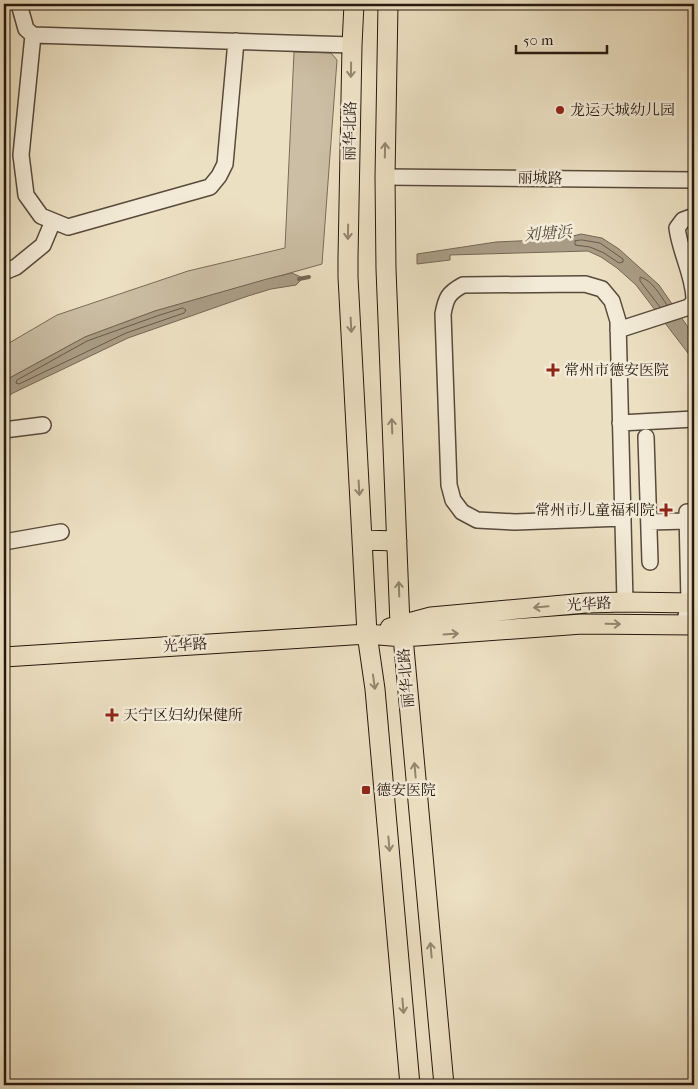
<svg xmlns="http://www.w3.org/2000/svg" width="698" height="1089" viewBox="0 0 698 1089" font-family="'IM FELL French Canon','Noto Serif SC',serif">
  <rect width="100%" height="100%" fill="#ece0c2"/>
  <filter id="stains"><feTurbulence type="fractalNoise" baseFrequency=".004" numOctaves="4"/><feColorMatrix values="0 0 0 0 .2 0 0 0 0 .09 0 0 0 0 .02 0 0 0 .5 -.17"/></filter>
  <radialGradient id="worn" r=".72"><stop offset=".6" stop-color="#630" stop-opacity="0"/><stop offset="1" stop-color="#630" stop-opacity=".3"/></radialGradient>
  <!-- green -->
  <path fill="#cbbea4" stroke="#796b5a" d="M 294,52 L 331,53 L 337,60 L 322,264 L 155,311 L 85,337 L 4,381 L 4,346 L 57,315 L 188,271 L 285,248 Z"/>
  <!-- water -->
  <path fill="#a99c85" stroke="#756756" d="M 581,234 L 602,238 L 619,249 L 659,285 L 694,336 L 694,361 L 636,285 L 617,268 L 601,257 L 588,251 L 450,255 L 450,260 L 417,264 L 417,254 L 496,242 L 561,239 Z
    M 292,273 L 303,278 L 296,285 L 271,289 L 248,296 L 128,338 L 13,393 L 4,399 L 4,381 L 85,337 L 155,311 L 267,279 Z"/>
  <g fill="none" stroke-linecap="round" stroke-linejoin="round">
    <!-- shore -->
    <path stroke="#685a4a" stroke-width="1" d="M 582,240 L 600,243 L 623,259 L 623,262 L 619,263 L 604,253 L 590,247 L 575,245 L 575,241 Z
      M 660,307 L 640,281 L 640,277 C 652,280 660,295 667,305
      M 183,308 L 186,310 L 184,313 L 126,333 L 19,384 L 16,383 L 17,380 L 87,341 L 157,316 Z"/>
    <!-- stream -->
    <path stroke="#756756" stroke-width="4" d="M 299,279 L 309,277"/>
    <!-- minor casing -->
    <g stroke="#584a3c" stroke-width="18">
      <path id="minor" d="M 19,4 L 26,29 L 33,35 L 352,45
        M 33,35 L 21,155 L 26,195 L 41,216 L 68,227 L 210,187 L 219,176 L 225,164 L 236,41
        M 385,177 L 694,180
        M 694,216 L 683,220 L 677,228 C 680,252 693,274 694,298
        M 4,272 L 16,267 L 43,245 L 53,221
        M 618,330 L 689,307 L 694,301
        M 620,423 L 694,419
        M 4,430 L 43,425
        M 646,437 L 650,562
        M 623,518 L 515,522 L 477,520 L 462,512 L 453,500 L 449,485 L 443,314 C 446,298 448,293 463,285 L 585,284 L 602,289 L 612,301 L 618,321 L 625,602
        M 649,522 L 687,521 L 693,528
        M 4,542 L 61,532
        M 684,625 L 689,603 L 687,512"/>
    </g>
    <!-- major casing -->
    <g stroke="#27180f" stroke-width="21">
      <path id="major" d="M 354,4 L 352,45 L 348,258 L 348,277 L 367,634 L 375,689 L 410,1085
        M 388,4 L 385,177 L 386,269 L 400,625 L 403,637 L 444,1085
        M 362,540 L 397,541
        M 390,628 L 431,617 L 586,603 L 625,602 L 694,603
        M 4,657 L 367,634 L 403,637 L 582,624 L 694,625"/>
    </g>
    <!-- minor -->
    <use href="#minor" stroke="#f3ebd7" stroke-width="15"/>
    <!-- major -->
    <use href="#major" stroke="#ece0c2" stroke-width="19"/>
  </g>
  <!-- one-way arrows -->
  <defs><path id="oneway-shaft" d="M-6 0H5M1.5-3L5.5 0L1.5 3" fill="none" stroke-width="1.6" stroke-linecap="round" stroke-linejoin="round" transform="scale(1.25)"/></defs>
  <g stroke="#938671">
    <use href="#oneway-shaft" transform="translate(351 70) rotate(91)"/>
    <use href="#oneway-shaft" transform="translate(385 150) rotate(-89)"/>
    <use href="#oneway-shaft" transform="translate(348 232) rotate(91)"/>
    <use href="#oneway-shaft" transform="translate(351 325) rotate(87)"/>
    <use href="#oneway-shaft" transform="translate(392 426) rotate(-92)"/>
    <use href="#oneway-shaft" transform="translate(359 488) rotate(87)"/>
    <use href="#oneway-shaft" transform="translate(399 589) rotate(-92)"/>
    <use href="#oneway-shaft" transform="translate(541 607) rotate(175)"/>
    <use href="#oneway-shaft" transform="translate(613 624) rotate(1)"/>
    <use href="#oneway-shaft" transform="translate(451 634) rotate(-4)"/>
    <use href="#oneway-shaft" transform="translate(374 682) rotate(82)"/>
    <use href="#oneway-shaft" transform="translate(415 770) rotate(-95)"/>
    <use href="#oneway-shaft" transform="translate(389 844) rotate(85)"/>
    <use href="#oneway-shaft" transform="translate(431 950) rotate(-95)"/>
    <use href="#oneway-shaft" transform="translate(403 1006) rotate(85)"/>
  </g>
  <!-- markers -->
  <g fill="#8f2418" stroke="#f3ebd7" stroke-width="2">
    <circle cx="560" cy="110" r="5"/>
    <path d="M550.5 362.5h5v5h5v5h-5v5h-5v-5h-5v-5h5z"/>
    <path d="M663.5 502.5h5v5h5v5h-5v5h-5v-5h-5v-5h5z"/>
    <path d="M109.5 707.5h5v5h5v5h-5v5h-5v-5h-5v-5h5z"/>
    <rect x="361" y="785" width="10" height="10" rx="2.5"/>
  </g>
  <g text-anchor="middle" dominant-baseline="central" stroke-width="5" stroke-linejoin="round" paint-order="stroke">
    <!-- poi labels -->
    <g font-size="15" fill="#27180f" stroke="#f3ebd7" text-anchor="start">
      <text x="570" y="110">龙运天城幼儿园</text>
      <text x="564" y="370">常州市德安医院</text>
      <text x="655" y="510" text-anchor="end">常州市儿童福利院</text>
      <text x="123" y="715">天宁区妇幼保健所</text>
      <text x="376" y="790">德安医院</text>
    </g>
    <!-- street labels -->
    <g font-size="15" fill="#27180f" stroke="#f3ebd7">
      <text transform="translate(350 131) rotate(-89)">丽华北路</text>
      <text transform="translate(540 178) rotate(1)">丽城路</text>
      <text transform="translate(589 604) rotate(-3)">光华路</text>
      <text transform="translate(185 645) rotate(-4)">光华路</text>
      <text transform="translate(406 678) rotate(-95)">丽华北路</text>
    </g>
    <!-- water labels -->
    <g font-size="16" font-style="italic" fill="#5b4d3e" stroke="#f3ebd7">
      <text transform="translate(548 233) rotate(-4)">刘塘浜</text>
    </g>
  </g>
  <!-- margin -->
  <rect width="698" height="1089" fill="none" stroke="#ece0c2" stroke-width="20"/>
  <rect x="5" y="5" width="688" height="1079" fill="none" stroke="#27180f" stroke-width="2.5"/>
  <rect x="10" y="10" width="678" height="1069" fill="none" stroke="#27180f"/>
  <!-- scale -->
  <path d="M516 45v8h91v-8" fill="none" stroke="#27180f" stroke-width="2.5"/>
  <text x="523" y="45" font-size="15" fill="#27180f" stroke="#f3ebd7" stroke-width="4" paint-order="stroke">50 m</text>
  <rect width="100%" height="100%" filter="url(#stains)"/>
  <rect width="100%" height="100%" fill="url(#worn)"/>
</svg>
